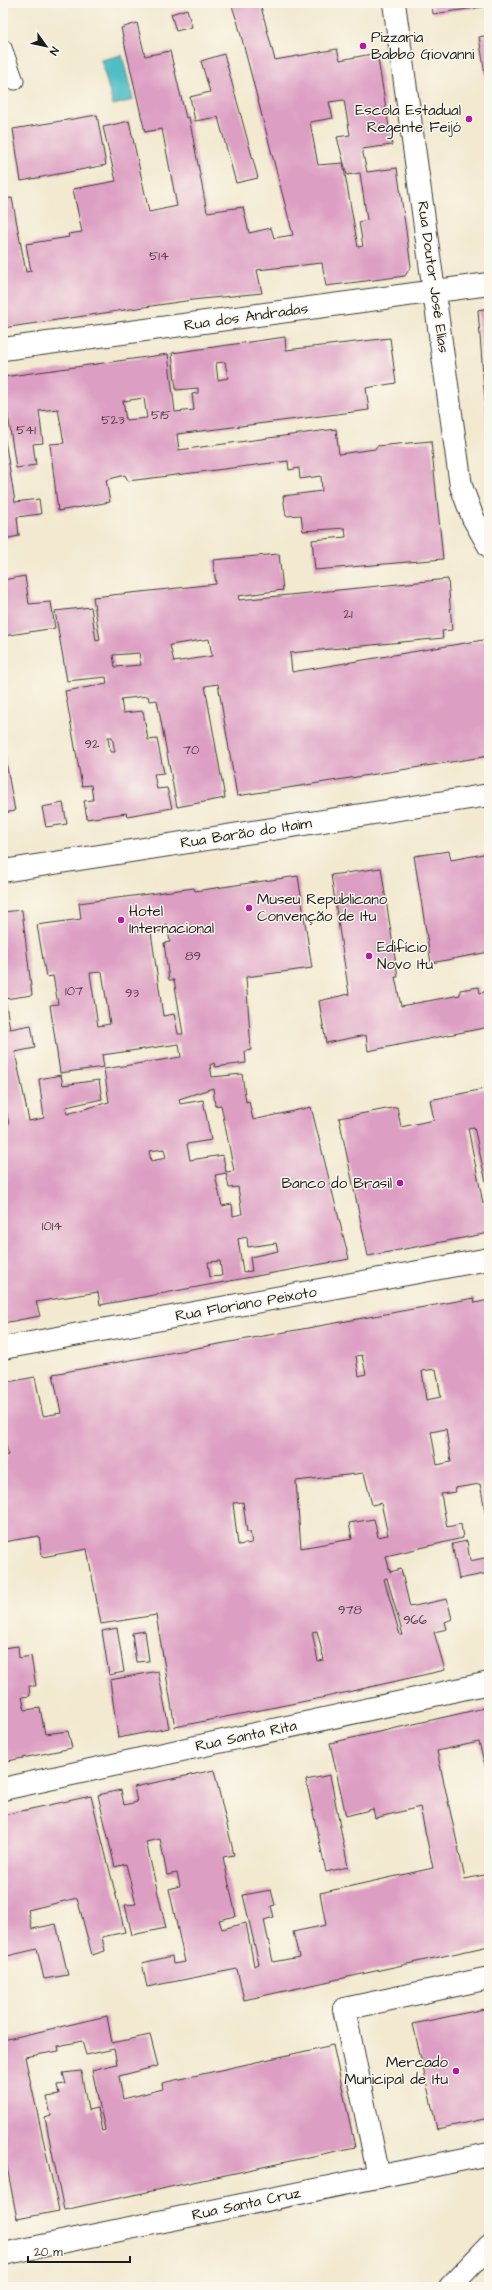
<svg xmlns="http://www.w3.org/2000/svg" width="492" height="2290" viewBox="0 0 492 2290" font-family="'Architects Daughter',sans-serif">
  <rect width="100%" height="100%" fill="#fbf7ec"/>
  <filter id="ink" filterUnits="userSpaceOnUse"><feTurbulence type="fractalNoise" baseFrequency=".025" numOctaves="2"/><feDisplacementMap in="SourceGraphic" scale="8" xChannelSelector="R" yChannelSelector="G"/><feConvolveMatrix kernelMatrix="1 2 1 2 8 2 1 2 1" color-interpolation-filters="sRGB"/></filter>
  <filter id="wash" filterUnits="userSpaceOnUse"><feTurbulence type="fractalNoise" baseFrequency=".012" numOctaves="4" result="noise"/><feDisplacementMap in="SourceGraphic" scale="16" xChannelSelector="R" yChannelSelector="G"/><feGaussianBlur stdDeviation="0.9" result="paint"/><feColorMatrix in="noise" values="0 0 0 0 0 0 0 0 0 0 0 0 0 0 0 0 0 1.4 0 .05"/><feComposite in="paint" operator="in"/></filter>
  <g filter="url(#wash)">
    <rect width="100%" height="100%" fill="#f2e9d0"/>
    <!-- water -->
    <path fill="#4fbdc5" stroke="#366c70" d="M 122,55 L 133,100 L 113,105 L 101,60 Z"/>
    <g id="blocks">
      <!-- building -->
      <path fill="#dd9ec3" fill-rule="evenodd" d="M 231,3 L 260,3 L 275,60 L 337,49 L 340,60 L 377,53 L 392,145 L 362,149 L 367,172 L 397,168 L 411,266 L 405,276 L 326,286 L 322,263 L 257,270 L 262,293 L 192,300 L 3,328 L 3,199 L 12,198 L 26,272 L 31,271 L 26,244 L 69,237 L 68,234 L 82,232 L 73,189 L 116,181 L 103,127 L 129,121 L 149,212 L 177,206 L 162,129 L 145,132 L 121,28 L 137,23 L 145,56 L 170,51 L 186,118 L 189,117 L 207,212 L 243,207 L 249,233 L 271,228 L 274,238 L 293,235 L 238,24 ZM 344,100 L 350,135 L 337,137 L 347,175 L 360,173 L 367,220 L 359,222 L 363,246 L 358,247 L 343,163 L 318,165 L 310,122 L 333,118 L 329,102 Z
        M 432,3 L 489,3 L 489,6 L 433,14 Z
        M 187,9 L 192,27 L 176,31 L 171,14 Z
        M 489,35 L 489,93 L 488,93 L 479,37 Z
        M 224,54 L 258,178 L 236,183 L 218,117 L 195,121 L 190,97 L 210,92 L 201,61 Z
        M 97,115 L 106,165 L 21,181 L 13,129 Z
        M 489,308 L 489,440 L 488,440 L 478,310 Z
        M 285,337 L 286,350 L 390,338 L 396,383 L 366,388 L 369,410 L 177,434 L 179,450 L 336,429 L 339,454 L 375,449 L 377,446 L 431,441 L 443,559 L 315,570 L 312,540 L 346,537 L 345,528 L 303,531 L 301,515 L 286,516 L 283,496 L 322,491 L 321,476 L 300,479 L 299,468 L 289,470 L 288,461 L 128,481 L 125,475 L 106,480 L 110,502 L 58,511 L 50,444 L 64,443 L 58,409 L 39,411 L 43,443 L 33,444 L 36,465 L 16,468 L 8,415 L 3,416 L 3,377 L 168,354 L 175,412 L 194,410 L 192,394 L 198,393 L 198,388 L 176,390 L 172,353 ZM 225,362 L 228,378 L 218,380 L 216,363 ZM 144,398 L 147,418 L 126,420 L 123,401 Z
        M 3,428 L 15,502 L 39,499 L 41,514 L 17,517 L 19,536 L 3,539 Z
        M 279,554 L 283,590 L 238,596 L 239,600 L 448,579 L 452,630 L 442,631 L 443,638 L 290,653 L 292,672 L 489,639 L 489,756 L 237,796 L 218,684 L 205,686 L 225,798 L 177,807 L 157,700 L 149,701 L 148,696 L 121,699 L 123,713 L 143,711 L 148,740 L 157,739 L 164,773 L 154,774 L 157,789 L 167,788 L 172,808 L 127,816 L 126,813 L 87,819 L 84,801 L 93,800 L 91,785 L 82,786 L 65,691 L 107,684 L 106,677 L 67,681 L 55,611 L 91,607 L 96,641 L 100,640 L 93,597 L 216,584 L 213,560 ZM 209,639 L 212,656 L 174,662 L 170,645 ZM 139,653 L 141,665 L 115,667 L 113,655 ZM 108,737 L 112,737 L 115,752 L 110,752 Z
        M 25,576 L 29,604 L 51,602 L 55,628 L 3,636 L 3,580 Z
        M 3,746 L 15,811 L 3,813 Z
        M 63,803 L 67,824 L 46,827 L 42,807 Z
        M 449,851 L 451,860 L 489,853 L 489,952 L 431,963 L 414,856 Z
        M 381,868 L 398,977 L 395,977 L 401,1006 L 460,995 L 460,990 L 479,987 L 480,993 L 489,991 L 489,1027 L 368,1051 L 366,1035 L 326,1043 L 319,1001 L 349,994 L 331,875 Z
        M 298,876 L 312,968 L 246,977 L 251,1050 L 245,1051 L 246,1063 L 215,1067 L 214,1063 L 210,1065 L 212,1077 L 242,1074 L 246,1102 L 249,1101 L 253,1120 L 311,1107 L 349,1259 L 100,1305 L 98,1292 L 36,1302 L 40,1316 L 3,1323 L 3,1125 L 9,1124 L 3,1095 L 3,912 L 22,910 L 32,995 L 5,999 L 10,1029 L 31,1025 L 35,1048 L 15,1052 L 29,1121 L 44,1118 L 39,1079 L 61,1075 L 63,1085 L 99,1080 L 102,1099 L 66,1107 L 67,1114 L 109,1102 L 104,1069 L 181,1057 L 179,1044 L 102,1055 L 104,1067 L 60,1073 L 50,1005 L 58,1004 L 53,976 L 46,977 L 37,925 L 81,919 L 79,903 L 194,888 L 195,891 ZM 167,924 L 170,942 L 164,943 L 169,980 L 174,980 L 183,1034 L 178,1034 L 174,1014 L 163,1016 L 151,932 L 162,931 L 161,925 ZM 102,972 L 110,1024 L 98,1026 L 90,973 ZM 213,1088 L 215,1106 L 221,1105 L 234,1171 L 226,1172 L 223,1155 L 190,1160 L 187,1144 L 211,1140 L 203,1100 L 180,1104 L 179,1099 ZM 164,1149 L 166,1158 L 151,1161 L 149,1151 ZM 226,1173 L 229,1188 L 238,1187 L 242,1214 L 233,1216 L 232,1204 L 222,1206 L 215,1175 ZM 247,1237 L 248,1247 L 276,1243 L 278,1251 L 250,1257 L 252,1271 L 243,1272 L 238,1239 ZM 220,1261 L 222,1276 L 210,1277 L 208,1262 Z
        M 489,1088 L 489,1196 L 474,1127 L 468,1128 L 483,1203 L 489,1202 L 489,1233 L 368,1256 L 339,1118 L 397,1107 L 401,1127 L 434,1120 L 430,1100 Z
        M 474,1298 L 475,1303 L 489,1300 L 489,1532 L 480,1484 L 455,1488 L 456,1492 L 441,1494 L 447,1527 L 461,1524 L 463,1538 L 386,1556 L 390,1572 L 401,1569 L 410,1607 L 447,1599 L 452,1619 L 445,1622 L 447,1629 L 434,1632 L 445,1670 L 326,1697 L 175,1727 L 156,1615 L 101,1624 L 87,1549 L 42,1557 L 39,1536 L 3,1542 L 3,1456 L 8,1455 L 3,1430 L 3,1383 L 35,1377 L 43,1416 L 61,1413 L 53,1374 ZM 362,1355 L 366,1374 L 359,1376 L 356,1356 ZM 436,1369 L 441,1397 L 426,1400 L 422,1371 ZM 446,1429 L 451,1462 L 437,1465 L 431,1432 ZM 364,1473 L 372,1505 L 381,1503 L 388,1535 L 378,1537 L 374,1519 L 349,1523 L 352,1539 L 301,1548 L 296,1481 ZM 243,1502 L 247,1532 L 250,1532 L 252,1543 L 238,1545 L 233,1503 ZM 387,1578 L 403,1635 L 400,1635 L 384,1579 ZM 317,1631 L 324,1660 L 318,1661 L 312,1632 Z
        M 467,1541 L 470,1561 L 489,1557 L 489,1573 L 459,1579 L 452,1544 Z
        M 117,1628 L 124,1672 L 109,1675 L 102,1631 Z
        M 145,1631 L 149,1661 L 136,1662 L 132,1633 Z
        M 18,1646 L 19,1658 L 31,1656 L 36,1686 L 29,1686 L 30,1696 L 22,1697 L 25,1710 L 40,1708 L 45,1734 L 68,1731 L 72,1748 L 3,1762 L 3,1648 Z
        M 158,1671 L 169,1728 L 118,1738 L 110,1680 Z
        M 489,1707 L 489,1781 L 479,1742 L 437,1751 L 465,1879 L 489,1874 L 489,1898 L 486,1899 L 489,1910 L 489,1946 L 244,2000 L 237,1969 L 147,1987 L 142,1963 L 172,1956 L 173,1964 L 185,1962 L 169,1889 L 180,1886 L 177,1873 L 167,1875 L 160,1839 L 146,1842 L 166,1928 L 132,1935 L 125,1905 L 136,1904 L 126,1864 L 115,1867 L 98,1795 L 121,1790 L 124,1805 L 137,1802 L 134,1787 L 214,1770 L 234,1855 L 223,1857 L 236,1916 L 219,1920 L 222,1929 L 246,1923 L 254,1966 L 259,1964 L 243,1895 L 271,1890 L 275,1905 L 271,1906 L 274,1917 L 264,1920 L 273,1962 L 299,1957 L 293,1932 L 326,1925 L 320,1893 L 433,1868 L 420,1807 L 375,1818 L 373,1809 L 346,1816 L 330,1743 Z
        M 330,1775 L 348,1867 L 326,1872 L 306,1780 Z
        M 91,1796 L 125,1932 L 102,1937 L 105,1951 L 92,1955 L 77,1898 L 28,1910 L 32,1929 L 56,1924 L 68,1975 L 44,1979 L 37,1949 L 3,1957 L 3,1815 Z
        M 489,2008 L 489,2118 L 437,2129 L 413,2024 Z
        M 107,2016 L 112,2043 L 150,2035 L 158,2066 L 119,2076 L 123,2099 L 163,2089 L 162,2083 L 333,2045 L 355,2147 L 64,2210 L 45,2118 L 51,2116 L 47,2097 L 59,2095 L 57,2085 L 66,2084 L 63,2073 L 81,2071 L 88,2110 L 97,2108 L 102,2131 L 105,2130 L 92,2070 L 117,2064 L 114,2049 L 86,2055 L 82,2041 L 58,2046 L 59,2051 L 25,2057 L 59,2211 L 17,2219 L 3,2146 L 3,2040 Z"/>
    </g>
  </g>
  <g filter="url(#ink)">
    <use href="#blocks" fill-opacity="0" stroke="#3c3b37" stroke-width="1"/>
    <g fill="none" stroke-linecap="round" stroke-linejoin="round">
      <!-- service casing -->
      <g stroke="#3c3b37" stroke-width="19">
        <path id="service" d="M 3,48 L 15,81"/>
      </g>
      <!-- minor casing -->
      <g stroke="#3c3b37" stroke-width="24">
        <path id="minor" d="M 3,871 L 489,795
          M 379,2177 L 344,2009 L 489,1978"/>
      </g>
      <!-- tertiary casing -->
      <g stroke="#3c3b37" stroke-width="24">
        <path id="tertiary" d="M 394,3 L 461,486 L 473,518 L 489,546
          M 3,1789 L 489,1683
          M 3,2254 L 489,2154
          M 450,2287 L 489,2246"/>
      </g>
      <!-- secondary casing -->
      <g stroke="#3c3b37" stroke-width="24">
        <path id="secondary" d="M 3,349 L 489,284
          M 3,1348 L 489,1259"/>
      </g>
      <!-- service -->
      <use href="#service" stroke="#fff" stroke-width="17"/>
      <!-- minor -->
      <use href="#minor" stroke="#fff" stroke-width="22"/>
      <!-- tertiary -->
      <use href="#tertiary" stroke="#fff" stroke-width="22"/>
      <!-- secondary -->
      <use href="#secondary" stroke="#fff" stroke-width="22"/>
    </g>
  </g>
  <!-- markers -->
  <g fill="#b5179e" stroke="#fbf7ec" stroke-width="1.5">
    <circle cx="363" cy="46" r="4"/>
    <circle cx="469" cy="119" r="4"/>
    <circle cx="249" cy="908" r="4"/>
    <circle cx="121" cy="920" r="4"/>
    <circle cx="369" cy="956" r="4"/>
    <circle cx="400" cy="1183" r="4"/>
    <circle cx="456" cy="2071" r="4"/>
  </g>
  <g text-anchor="middle" dominant-baseline="central" stroke-width="3" stroke-linejoin="round" paint-order="stroke">
    <!-- number labels -->
    <g font-size="13" fill="#4c3c46">
      <text x="159" y="256">514</text>
      <text x="161" y="415">515</text>
      <text x="113" y="420">523</text>
      <text x="26" y="430">541</text>
      <text x="348" y="614">21</text>
      <text x="92" y="744">92</text>
      <text x="191" y="750">70</text>
      <text x="193" y="956">89</text>
      <text x="74" y="991">107</text>
      <text x="132" y="993">93</text>
      <text x="52" y="1226">1014</text>
      <text x="350" y="1610">978</text>
      <text x="415" y="1620">966</text>
    </g>
    <!-- poi labels -->
    <g font-size="15" fill="#1c1c1c" stroke="#fbf7ec" text-anchor="start">
      <text x="371" y="37">Pizzaria<tspan x="371" dy="17">Babbo Giovanni</tspan></text>
      <text x="461" y="110" text-anchor="end">Escola Estadual<tspan x="461" dy="17">Regente Feijó</tspan></text>
      <text x="257" y="899">Museu Republicano<tspan x="257" dy="17">Convenção de Itu</tspan></text>
      <text x="129" y="911">Hotel<tspan x="129" dy="17">Internacional</tspan></text>
      <text x="377" y="947">Edifício<tspan x="377" dy="17">Novo Itu</tspan></text>
      <text x="392" y="1183" text-anchor="end">Banco do Brasil</text>
      <text x="448" y="2062" text-anchor="end">Mercado<tspan x="448" dy="17">Municipal de Itu</tspan></text>
    </g>
    <!-- street labels -->
    <g font-size="15" fill="#1c1c1c" stroke="#fbf7ec">
      <text transform="translate(433 277) rotate(82)">Rua Doutor José Elias</text>
      <text transform="translate(246 317) rotate(-8)">Rua dos Andradas</text>
      <text transform="translate(246 833) rotate(-9)">Rua Barão do Itaim</text>
      <text transform="translate(246 1304) rotate(-10)">Rua Floriano Peixoto</text>
      <text transform="translate(246 1736) rotate(-12)">Rua Santa Rita</text>
      <text transform="translate(246 2204) rotate(-12)">Rua Santa Cruz</text>
    </g>
  </g>
  <!-- margin -->
  <rect width="492" height="2290" fill="none" stroke="#fbf7ec" stroke-width="16"/>
  <!-- north arrow -->
  <g transform="translate(46 46) rotate(123)" stroke="#fbf7ec" stroke-width="3" paint-order="stroke">
  <path d="M0-3L7 15L0 10L-7 15Z" fill="#1c1c1c"/>
  <text y="-6" font-size="11" font-weight="bold" text-anchor="middle" fill="#1c1c1c">N</text>
  </g>
  <!-- scale -->
  <path d="M28 2256v6h102v-6" fill="none" stroke="#1c1c1c" stroke-width="2"/>
  <text x="34" y="2256" font-size="12" fill="#1c1c1c" stroke="#fbf7ec" stroke-width="3" paint-order="stroke">20 m</text>
</svg>
